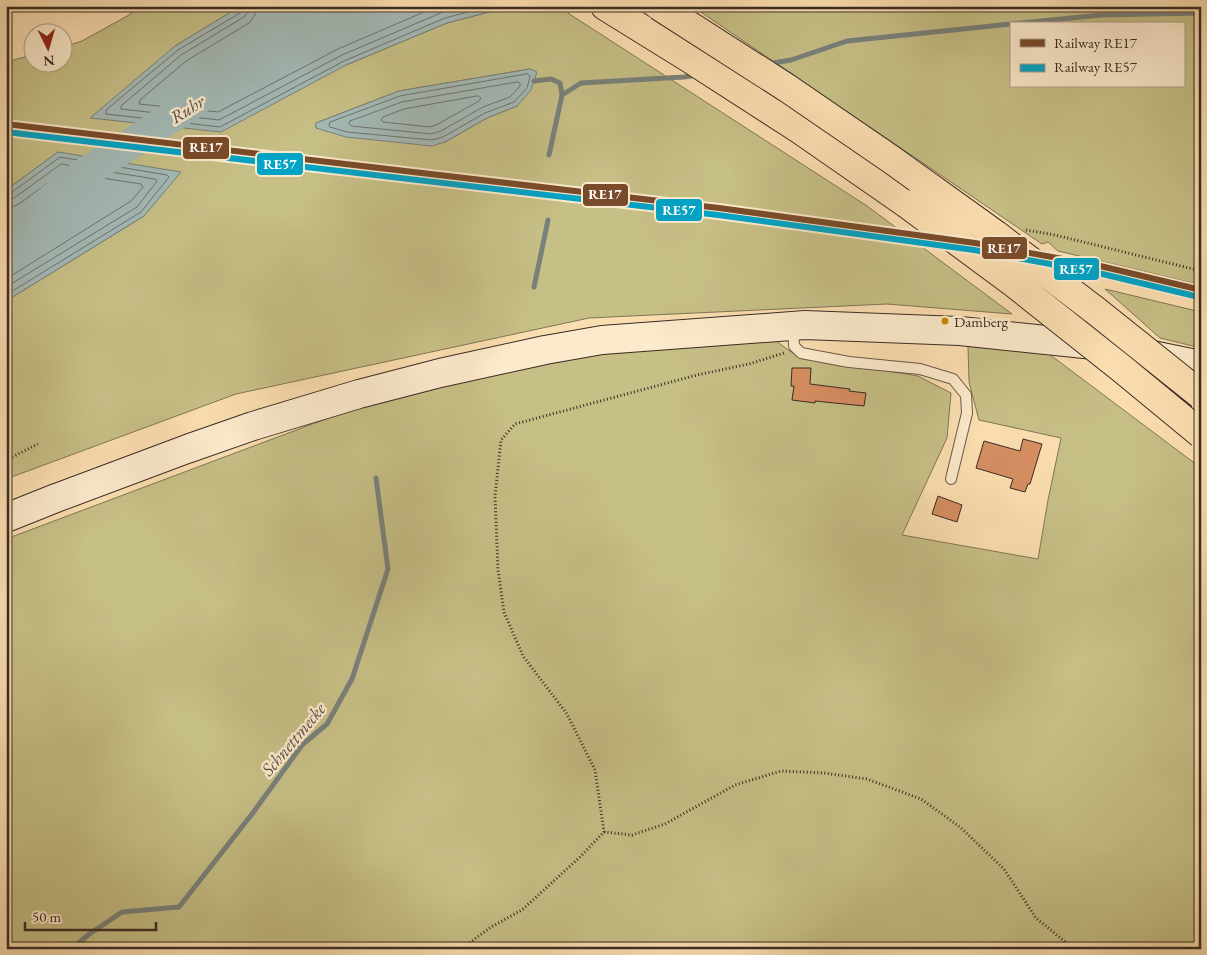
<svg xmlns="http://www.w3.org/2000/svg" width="1207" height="955" viewBox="0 0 1207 955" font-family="'EB Garamond',serif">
  <rect width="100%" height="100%" fill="#fbdeb0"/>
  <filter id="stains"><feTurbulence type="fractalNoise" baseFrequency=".004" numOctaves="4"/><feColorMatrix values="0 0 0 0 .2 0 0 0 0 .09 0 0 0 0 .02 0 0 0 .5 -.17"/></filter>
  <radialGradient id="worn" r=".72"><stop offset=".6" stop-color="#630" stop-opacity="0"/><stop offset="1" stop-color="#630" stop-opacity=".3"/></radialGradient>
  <!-- green -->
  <path fill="#c6bf86" stroke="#807656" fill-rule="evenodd" d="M 141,6 L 241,6 L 175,46 L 346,65 L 447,23 L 512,6 L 557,6 L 867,206 L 1012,314 L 887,304 L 589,318 L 236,394 L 6,479 L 6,301 L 144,216 L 58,152 L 6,190 L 6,62 L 32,55 L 32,62 L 62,62 L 63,47 L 82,41 L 129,15 ZM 530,69 L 517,106 L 487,118 L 445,142 L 316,128 L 316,123 L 399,91 Z
    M 692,6 L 1201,6 L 1201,285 L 1058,251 L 1048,242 L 1042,244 ZM 1011,24 L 1183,24 L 1183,86 L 1011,86 Z
    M 1105,289 L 1201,312 L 1201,348 L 1160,338 Z
    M 776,341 L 797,356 L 918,376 L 951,393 L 947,438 L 902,535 L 1038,559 L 1048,500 L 1061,438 L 979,420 L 969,382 L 968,346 L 1049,354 L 1201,468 L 1201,949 L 6,949 L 6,539 L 355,408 L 586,349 Z"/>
  <!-- water -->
  <path fill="#a3b9b6" stroke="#79817c" d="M 241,6 L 512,6 L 447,23 L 346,65 L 221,132 L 90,118 L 175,46 Z
    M 530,69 L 537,72 L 531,90 L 517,106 L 487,118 L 445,142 L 432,146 L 346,137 L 316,128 L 316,123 L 399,91 Z
    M 58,152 L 181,172 L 144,216 L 6,301 L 6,190 Z"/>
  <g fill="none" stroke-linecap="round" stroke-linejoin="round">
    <!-- shore -->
    <path stroke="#6e726e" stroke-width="1" d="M 243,6 L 242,10 L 240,13 L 178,50 L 106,110 L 106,114 L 220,127 L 344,61 L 445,18 L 491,6
      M 249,6 L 248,12 L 244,17 L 181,55 L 121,106 L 121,109 L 219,120 L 342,55 L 443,12 L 466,6
      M 256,6 L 255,15 L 249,23 L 186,61 L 140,100 L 139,104 L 218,112 L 338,49 L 438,6
      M 528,74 L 530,77 L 527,88 L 514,102 L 485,113 L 443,137 L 432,140 L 347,132 L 330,127 L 329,125 L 330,122 L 400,96 Z
      M 518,82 L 520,83 L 520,86 L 510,97 L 483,107 L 441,131 L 431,134 L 351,126 L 349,124 L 350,121 L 402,102 Z
      M 478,96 L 481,98 L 479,101 L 438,124 L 430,127 L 383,122 L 381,120 L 383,117 L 404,109 Z
      M 6,194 L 11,193 L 60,157 L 167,175 L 169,177 L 141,212 L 6,295
      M 6,200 L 14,198 L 61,164 L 155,179 L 157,181 L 137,207 L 6,287
      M 6,208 L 13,207 L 19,204 L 63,172 L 141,184 L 143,187 L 131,201 L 6,279"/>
    <!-- stream -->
    <path stroke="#79817c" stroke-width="5" d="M 1011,24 L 1101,15 L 1201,13
      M 767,64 L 791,60 L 847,41 L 1011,24
      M 534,81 L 551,79 L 560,83 L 562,95 L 549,155
      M 562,95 L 581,83 L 684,77 L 698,75
      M 534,287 L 548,220
      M 72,949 L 88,935 L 122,912 L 179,907 L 252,814 L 302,745 L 327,724 L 352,679 L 388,569 L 376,478"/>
    <!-- river -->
    <path stroke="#a3b9b6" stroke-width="31" d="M 6,236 L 82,175 L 195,102"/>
  </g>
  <!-- building -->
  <path fill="#d68e61" stroke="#392c25" d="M 792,368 L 811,368 L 810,384 L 850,389 L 849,391 L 866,393 L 864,406 L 815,401 L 815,403 L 792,400 L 794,386 L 791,386 Z
    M 1023,439 L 1042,444 L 1030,484 L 1028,484 L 1025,492 L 1010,488 L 1013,479 L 976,468 L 984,441 L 1020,451 Z
    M 938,496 L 962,505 L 957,522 L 932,514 Z"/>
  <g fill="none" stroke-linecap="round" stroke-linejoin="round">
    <!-- lane casing -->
    <g stroke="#6a5848" stroke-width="12">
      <path id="lane" d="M 793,327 L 794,346 L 801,353 L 849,362 L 920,369 L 953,379 L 966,395 L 967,413 L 951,479"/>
    </g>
    <!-- secondary casing -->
    <g stroke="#392c25" stroke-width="30">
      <path id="secondary" d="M 6,518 L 56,498 L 187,449 L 253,426 L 359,394 L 440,373 L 545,350 L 602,340 L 805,325 L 960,331 L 1113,347 L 1201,365"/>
    </g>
    <!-- highway casing -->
    <g stroke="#392c25" stroke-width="30">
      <path id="highway" d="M 605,6 L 689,58 L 799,129 L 907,204"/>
    </g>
    <!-- path -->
    <path stroke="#392c25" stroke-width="3" stroke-dasharray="1 2.5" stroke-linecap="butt" d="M 1026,230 L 1055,235 L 1201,271
      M 6,460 L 38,444
      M 604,832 L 632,835 L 665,824 L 735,785 L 781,771 L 824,773 L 867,779 L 921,799 L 960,827 L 1004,869 L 1036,918 L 1074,949
      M 461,949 L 491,927 L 522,910 L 580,857 L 604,832 L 595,770 L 567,714 L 523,656 L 504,612 L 498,570 L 495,496 L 501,440 L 515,424 L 697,375 L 749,364 L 784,353"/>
    <!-- lane -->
    <use href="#lane" stroke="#fceacc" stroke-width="10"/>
    <!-- secondary -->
    <use href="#secondary" stroke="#fceacc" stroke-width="28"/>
    <!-- highway -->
    <use href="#highway" stroke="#fbdeb0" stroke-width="28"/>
    <!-- highway-bridge casing -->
    <g stroke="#392c25" stroke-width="30" stroke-linecap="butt">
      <path id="highway-bridge" d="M 659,6 L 787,88 L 892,160 L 995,234 L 1096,311 L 1201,395
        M 907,204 L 1015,284 L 1121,368 L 1201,434"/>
    </g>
    <!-- highway-bridge -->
    <use href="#highway-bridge" stroke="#fbdeb0" stroke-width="28"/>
    <!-- rail-1 casing -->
    <g stroke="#fceacc" stroke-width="10">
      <path id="rail-1" d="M 6,124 L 719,208 L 975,243 L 1096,265 L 1201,290"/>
    </g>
    <!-- rail-2 casing -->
    <g stroke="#fceacc" stroke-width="10">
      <path id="rail-2" d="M 6,132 L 718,215 L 974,250 L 1094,272 L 1199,297"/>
    </g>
    <!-- rail-1 -->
    <use href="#rail-1" stroke="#7a4b2a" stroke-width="6"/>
    <!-- rail-2 -->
    <use href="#rail-2" stroke="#03a3c6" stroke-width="6"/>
  </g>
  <!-- markers -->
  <circle fill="#c88809" stroke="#fceacc" stroke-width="2" cx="945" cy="321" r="4.5"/>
  <g text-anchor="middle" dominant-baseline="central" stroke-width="5" stroke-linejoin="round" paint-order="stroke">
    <!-- bus labels -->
    <g font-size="15" fill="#392c25" stroke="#fceacc" text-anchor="start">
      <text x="954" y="321">Damberg</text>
    </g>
    <!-- water labels -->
    <g font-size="18" font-style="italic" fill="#544f49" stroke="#fceacc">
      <text transform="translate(187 109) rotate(-32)">Ruhr</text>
      <text transform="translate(293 739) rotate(-50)">Schnettmecke</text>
    </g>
  </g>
  <g stroke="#fceacc" stroke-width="2">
    <rect x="182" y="136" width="48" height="24" rx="5" fill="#7a4b2a"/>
    <rect x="256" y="152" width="48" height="24" rx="5" fill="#03a3c6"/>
    <rect x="582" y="183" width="47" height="24" rx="5" fill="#7a4b2a"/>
    <rect x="655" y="198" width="48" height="24" rx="5" fill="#03a3c6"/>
    <rect x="981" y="236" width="47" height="24" rx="5" fill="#7a4b2a"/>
    <rect x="1053" y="257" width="47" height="24" rx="5" fill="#03a3c6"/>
  </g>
  <g font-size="14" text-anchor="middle" font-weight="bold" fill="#fff">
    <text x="206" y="152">RE17</text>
    <text x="280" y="169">RE57</text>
    <text x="605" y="199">RE17</text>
    <text x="679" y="215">RE57</text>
    <text x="1004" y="253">RE17</text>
    <text x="1076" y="274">RE57</text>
  </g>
  <!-- margin -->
  <rect width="1207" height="955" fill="none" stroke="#fbdeb0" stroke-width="25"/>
  <rect x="8" y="8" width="1192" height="940" fill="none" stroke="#392c25" stroke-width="2.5"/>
  <rect x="12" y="12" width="1182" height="930" fill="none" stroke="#392c25"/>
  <!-- legend -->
  <rect x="1010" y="22" width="175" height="65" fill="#fceacc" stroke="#ae9e89"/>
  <rect x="1020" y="39" width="25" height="8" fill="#7a4b2a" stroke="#ae9e89"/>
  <text x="1054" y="48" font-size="15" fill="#392c25">Railway RE17</text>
  <rect x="1020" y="64" width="25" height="8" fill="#03a3c6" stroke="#ae9e89"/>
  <text x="1054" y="72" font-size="15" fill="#392c25">Railway RE57</text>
  <!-- north arrow -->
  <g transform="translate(48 48) rotate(175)"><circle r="24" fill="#fceacc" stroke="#ae9e89"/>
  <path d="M0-4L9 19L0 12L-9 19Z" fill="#8f2418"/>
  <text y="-8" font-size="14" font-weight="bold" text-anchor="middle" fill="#392c25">N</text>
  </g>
  <!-- scale -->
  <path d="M25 922v8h131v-8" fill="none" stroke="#392c25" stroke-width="2.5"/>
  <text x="32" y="922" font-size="15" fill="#392c25" stroke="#fceacc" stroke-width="4" paint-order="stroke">50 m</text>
  <rect width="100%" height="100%" filter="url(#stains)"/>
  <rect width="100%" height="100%" fill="url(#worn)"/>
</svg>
